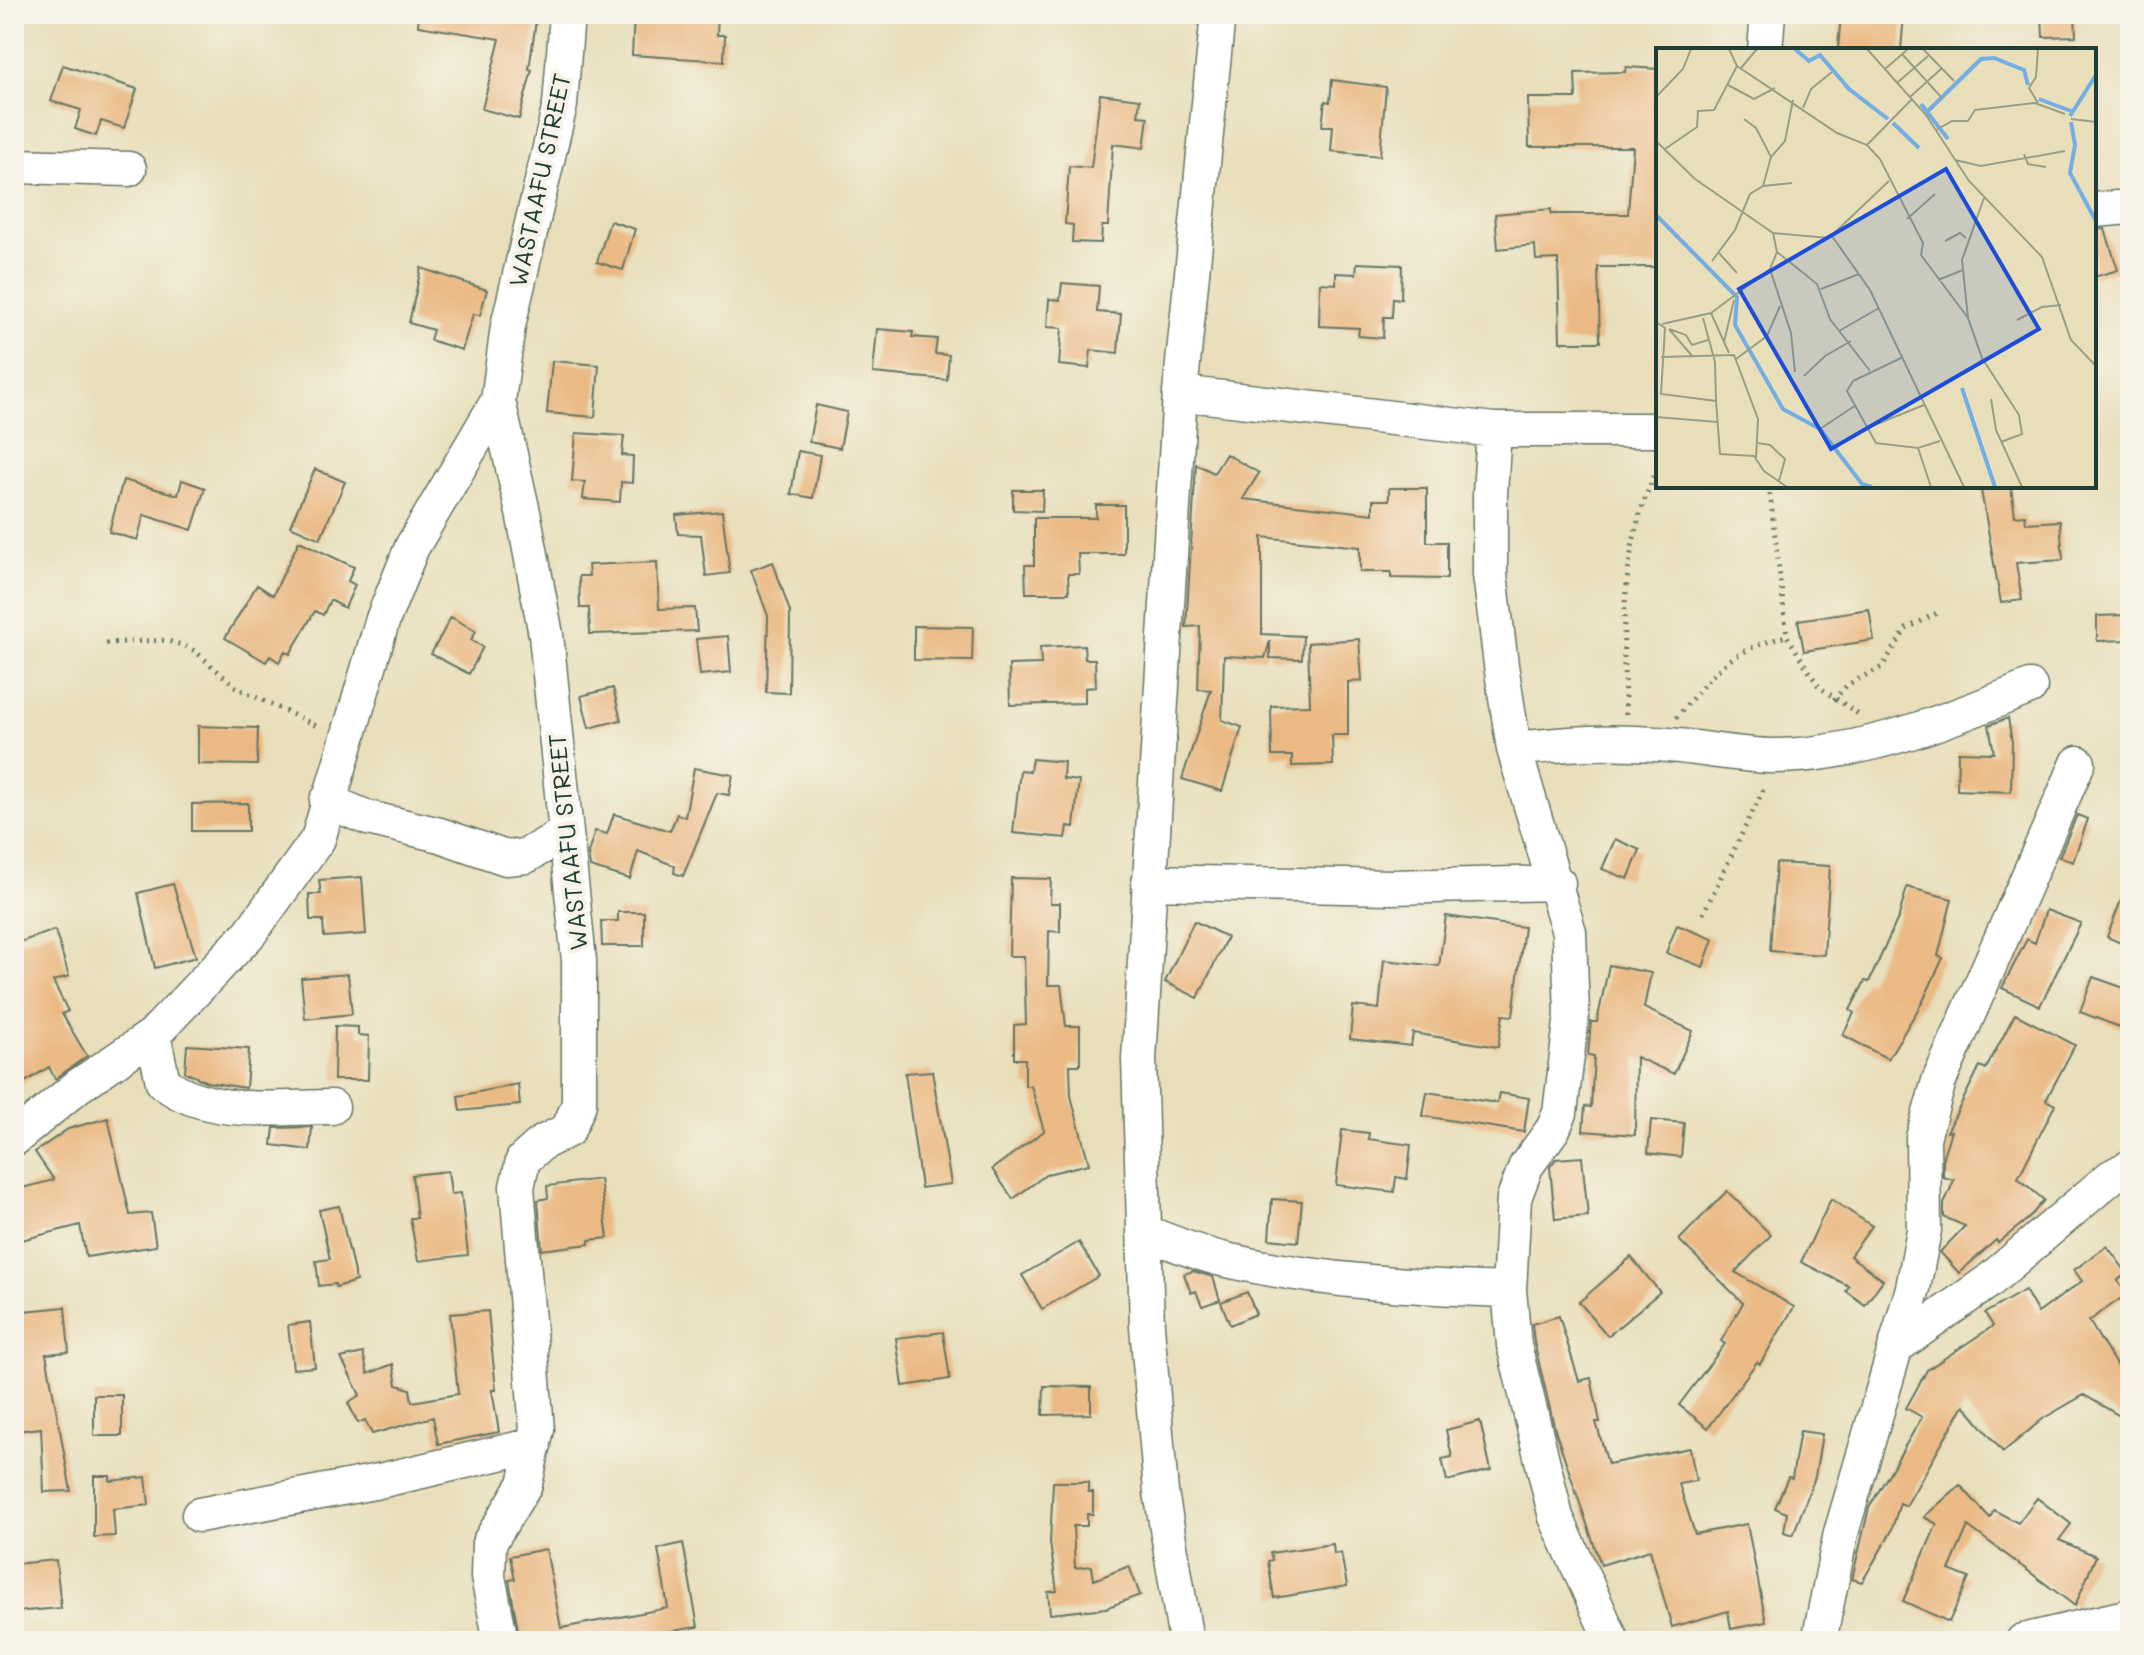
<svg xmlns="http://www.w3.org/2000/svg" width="2144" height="1655" viewBox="0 0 2144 1655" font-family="Mali,sans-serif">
  <rect width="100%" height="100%" fill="#f7f3e8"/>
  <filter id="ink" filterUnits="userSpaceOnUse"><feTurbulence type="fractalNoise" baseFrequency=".0125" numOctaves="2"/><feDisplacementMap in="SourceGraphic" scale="16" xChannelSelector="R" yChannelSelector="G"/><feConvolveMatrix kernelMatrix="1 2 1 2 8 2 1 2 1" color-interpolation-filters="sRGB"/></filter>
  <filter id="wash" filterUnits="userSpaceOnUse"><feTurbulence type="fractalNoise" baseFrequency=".006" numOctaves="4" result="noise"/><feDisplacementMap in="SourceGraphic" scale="32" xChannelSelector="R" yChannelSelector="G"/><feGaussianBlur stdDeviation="1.8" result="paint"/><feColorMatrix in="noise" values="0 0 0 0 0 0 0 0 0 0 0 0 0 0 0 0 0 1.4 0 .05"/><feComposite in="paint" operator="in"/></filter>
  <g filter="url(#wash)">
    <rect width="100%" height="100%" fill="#e8deba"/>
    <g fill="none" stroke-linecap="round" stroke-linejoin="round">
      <!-- stream -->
      <path stroke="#72ade3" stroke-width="8" d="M 2129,14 L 2130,21"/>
    </g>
    <g id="blocks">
      <!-- building -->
      <path fill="#eab984" d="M 419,14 L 537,14 L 529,69 L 532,70 L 519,119 L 482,109 L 500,39 L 418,26 Z
        M 634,14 L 718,14 L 717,35 L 725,35 L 724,61 L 632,55 Z
        M 1841,14 L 1904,14 L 1901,50 L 1838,49 Z
        M 2042,14 L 2075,14 L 2076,36 L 2043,37 Z
        M 63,65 L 137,89 L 124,128 L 101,121 L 96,136 L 75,129 L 81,110 L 51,101 Z
        M 1626,67 L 1658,69 L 1658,267 L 1598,267 L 1600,342 L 1560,342 L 1558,259 L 1536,260 L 1535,245 L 1498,249 L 1495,214 L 1551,209 L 1551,214 L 1628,214 L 1633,147 L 1529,147 L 1528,98 L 1576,98 L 1575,73 L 1625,72 Z
        M 1332,80 L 1386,87 L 1380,156 L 1331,151 L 1333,126 L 1322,126 L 1325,101 L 1330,102 Z
        M 1100,94 L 1140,99 L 1138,116 L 1148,117 L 1144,148 L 1113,144 L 1108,226 L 1102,226 L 1101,243 L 1072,242 L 1073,225 L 1065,224 L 1069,166 L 1091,168 Z
        M 610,221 L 635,229 L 623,270 L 597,262 Z
        M 2105,229 L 2118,270 L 2094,277 L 2094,230 Z
        M 1357,263 L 1402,265 L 1401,299 L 1393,298 L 1392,317 L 1384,317 L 1383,338 L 1358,336 L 1359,328 L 1319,326 L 1320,283 L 1336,284 L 1336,273 L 1356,274 Z
        M 421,268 L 487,290 L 480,315 L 473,314 L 462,350 L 430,340 L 433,330 L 409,323 Z
        M 1062,283 L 1099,286 L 1097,312 L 1121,314 L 1118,353 L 1091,350 L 1089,368 L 1059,365 L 1062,328 L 1047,327 L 1049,299 L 1060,300 Z
        M 877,329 L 913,332 L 912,337 L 937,339 L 935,354 L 949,355 L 947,380 L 873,373 Z
        M 552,361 L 599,365 L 595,417 L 547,413 Z
        M 816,405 L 847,412 L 840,448 L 809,442 Z
        M 576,433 L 624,436 L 622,455 L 633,456 L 632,483 L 621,482 L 620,502 L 583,499 L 585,482 L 572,481 Z
        M 798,451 L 820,455 L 813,498 L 791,494 Z
        M 1226,454 L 1259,473 L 1243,499 L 1373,514 L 1373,500 L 1389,500 L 1389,488 L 1427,488 L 1427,542 L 1447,542 L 1447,579 L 1391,578 L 1391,572 L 1360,572 L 1360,547 L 1262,537 L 1262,634 L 1303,636 L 1302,659 L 1270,658 L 1270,641 L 1265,658 L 1224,656 L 1222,720 L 1242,727 L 1222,791 L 1182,779 L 1211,690 L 1198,689 L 1200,626 L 1186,627 L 1196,464 L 1214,473 Z
        M 315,469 L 345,482 L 320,539 L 290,526 Z
        M 123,480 L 178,495 L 182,480 L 205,488 L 192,530 L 144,515 L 137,540 L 109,532 Z
        M 2011,487 L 2015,516 L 2025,515 L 2026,523 L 2060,521 L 2063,560 L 2016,563 L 2022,600 L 2001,603 L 1981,490 Z
        M 1013,490 L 1043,490 L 1042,511 L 1013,510 Z
        M 1096,505 L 1124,505 L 1124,554 L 1078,554 L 1079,574 L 1068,574 L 1069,593 L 1026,593 L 1025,565 L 1034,565 L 1034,518 L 1096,518 Z
        M 722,511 L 730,573 L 706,576 L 701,535 L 678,534 L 676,515 Z
        M 299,541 L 354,567 L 348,581 L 355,585 L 345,608 L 330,600 L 323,615 L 315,611 L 290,654 L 285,651 L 279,662 L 270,656 L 266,662 L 225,638 L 257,585 L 273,595 Z
        M 657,562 L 659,609 L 695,608 L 697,631 L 590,634 L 589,608 L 580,608 L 579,576 L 589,576 L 588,565 Z
        M 773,562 L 790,612 L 789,693 L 766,692 L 768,616 L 751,570 Z
        M 1869,609 L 1874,640 L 1804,651 L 1798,620 Z
        M 2130,615 L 2130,640 L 2097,641 L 2097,616 Z
        M 451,617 L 476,631 L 471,640 L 483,647 L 469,674 L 431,654 Z
        M 914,626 L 973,627 L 972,661 L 914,660 Z
        M 728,636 L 731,672 L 700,675 L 696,639 Z
        M 1359,639 L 1362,681 L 1348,682 L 1348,735 L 1332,735 L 1333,765 L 1292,766 L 1292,756 L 1272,756 L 1271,706 L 1310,705 L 1308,643 Z
        M 1084,645 L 1085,659 L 1095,659 L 1096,687 L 1085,688 L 1085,703 L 1010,705 L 1009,665 L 1041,664 L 1040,647 Z
        M 613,688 L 621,720 L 589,728 L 581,696 Z
        M 2008,718 L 2012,742 L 2011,792 L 1957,790 L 1958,752 L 1994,753 L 1989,725 Z
        M 198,726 L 258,728 L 257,765 L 198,764 Z
        M 1032,759 L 1064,762 L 1063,779 L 1079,781 L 1074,827 L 1068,826 L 1066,838 L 1013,833 L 1020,770 L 1030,771 Z
        M 694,768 L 733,775 L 729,795 L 717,793 L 683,876 L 674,873 L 675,866 L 638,851 L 630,879 L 590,867 L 588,853 L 595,831 L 607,834 L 614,814 L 670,831 L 677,814 L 685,817 Z
        M 248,803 L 248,831 L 192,831 L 192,804 Z
        M 2077,815 L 2088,819 L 2073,862 L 2059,857 Z
        M 1615,839 L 1640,850 L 1628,879 L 1602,869 Z
        M 1776,863 L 1830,866 L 1824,955 L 1770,951 Z
        M 362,877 L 366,934 L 324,937 L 323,920 L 310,920 L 309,894 L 321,894 L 319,880 Z
        M 1011,878 L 1051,879 L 1050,903 L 1060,903 L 1060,932 L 1049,931 L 1048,985 L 1061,985 L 1066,1026 L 1080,1026 L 1080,1065 L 1070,1065 L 1071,1096 L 1089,1164 L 1047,1174 L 1013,1199 L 992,1169 L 1044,1131 L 1031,1086 L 1025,1086 L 1025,1059 L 1014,1059 L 1014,1025 L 1026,1024 L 1024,956 L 1009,956 Z
        M 2128,882 L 2130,882 L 2130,947 L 2107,937 Z
        M 173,884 L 196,957 L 155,968 L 138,893 Z
        M 1907,887 L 1952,899 L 1938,956 L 1943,958 L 1923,1001 L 1888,1059 L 1843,1035 L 1854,1013 L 1850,1010 L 1865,981 L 1869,982 L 1899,916 Z
        M 2046,910 L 2081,923 L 2040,1006 L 2002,988 L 2027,939 L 2035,943 Z
        M 618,912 L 644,912 L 644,946 L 602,946 L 601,921 L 618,921 Z
        M 1446,916 L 1524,927 L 1513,1016 L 1503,1015 L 1498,1047 L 1413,1033 L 1411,1046 L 1350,1039 L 1353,1006 L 1379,1009 L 1384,960 L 1439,966 Z
        M 1194,921 L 1227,937 L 1198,998 L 1165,982 Z
        M 1677,925 L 1713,939 L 1703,967 L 1666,953 Z
        M 55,930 L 69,976 L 53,981 L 68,1011 L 62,1014 L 87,1056 L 55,1079 L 49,1067 L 14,1089 L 14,1005 L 23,1000 L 14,973 L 14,944 Z
        M 1609,965 L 1651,973 L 1644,1008 L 1693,1031 L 1674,1074 L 1636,1057 L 1635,1135 L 1583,1131 L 1585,1106 L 1591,1107 L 1594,1056 L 1588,1055 L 1591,1022 L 1597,1022 Z
        M 348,974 L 352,1014 L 305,1019 L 301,978 Z
        M 2093,977 L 2130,990 L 2130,1031 L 2080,1012 Z
        M 2015,1014 L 2075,1045 L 2046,1100 L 2055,1105 L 2018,1178 L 2044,1200 L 2029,1218 L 1998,1243 L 1996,1240 L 1959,1273 L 1940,1252 L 1965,1226 L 1944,1217 L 1944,1204 L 1954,1180 L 1943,1177 L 1943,1156 L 1951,1131 L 1947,1132 L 1980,1066 L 1986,1069 Z
        M 335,1026 L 358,1027 L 358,1035 L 369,1036 L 368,1080 L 334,1080 Z
        M 187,1045 L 249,1049 L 246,1088 L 207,1082 L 185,1072 Z
        M 932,1071 L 951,1184 L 921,1188 L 905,1073 Z
        M 518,1084 L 520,1105 L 460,1111 L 458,1096 Z
        M 1427,1092 L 1497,1103 L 1499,1093 L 1529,1098 L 1524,1132 L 1423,1116 Z
        M 108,1118 L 130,1215 L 151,1213 L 156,1246 L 86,1257 L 80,1225 L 14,1242 L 14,1190 L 54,1180 L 35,1152 L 68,1129 Z
        M 1651,1120 L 1684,1123 L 1681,1157 L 1648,1153 Z
        M 312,1127 L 310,1150 L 272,1145 L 274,1128 Z
        M 1342,1130 L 1369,1133 L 1368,1139 L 1411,1145 L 1407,1179 L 1396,1177 L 1394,1192 L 1336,1185 Z
        M 1582,1157 L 1588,1216 L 1555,1219 L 1550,1167 L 1556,1159 Z
        M 448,1171 L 451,1194 L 461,1193 L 468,1255 L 418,1261 L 410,1218 L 417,1218 L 412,1175 Z
        M 600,1179 L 608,1238 L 589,1240 L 589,1244 L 542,1250 L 538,1200 L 548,1198 L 547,1186 Z
        M 1727,1191 L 1771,1235 L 1735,1272 L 1794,1307 L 1760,1364 L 1757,1362 L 1708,1428 L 1679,1405 L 1725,1344 L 1721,1341 L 1743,1303 L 1679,1240 Z
        M 1272,1199 L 1302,1201 L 1298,1242 L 1269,1239 Z
        M 1831,1199 L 1872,1226 L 1850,1256 L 1883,1280 L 1865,1305 L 1846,1291 L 1849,1286 L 1801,1262 Z
        M 339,1206 L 356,1281 L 336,1287 L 335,1284 L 319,1286 L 316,1261 L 330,1259 L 319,1210 Z
        M 1079,1242 L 1099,1276 L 1042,1309 L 1022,1275 Z
        M 2107,1246 L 2127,1273 L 2117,1281 L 2127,1294 L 2089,1321 L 2123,1376 L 2130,1380 L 2130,1422 L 2084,1395 L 2044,1418 L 2003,1452 L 1964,1405 L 1906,1506 L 1900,1503 L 1891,1532 L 1862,1582 L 1852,1579 L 1869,1508 L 1922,1417 L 1906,1408 L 1927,1370 L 1993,1326 L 1985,1313 L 2025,1290 L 2038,1313 L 2082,1281 L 2074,1270 Z
        M 1631,1257 L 1660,1292 L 1608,1336 L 1579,1302 Z
        M 1193,1271 L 1213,1277 L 1220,1300 L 1202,1306 L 1196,1291 L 1191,1293 L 1184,1274 Z
        M 1247,1292 L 1256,1314 L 1230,1325 L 1221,1302 Z
        M 65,1307 L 69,1352 L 46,1354 L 71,1491 L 44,1492 L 41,1428 L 17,1431 L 14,1418 L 14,1312 Z
        M 488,1311 L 496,1390 L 492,1390 L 499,1432 L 438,1444 L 433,1417 L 372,1434 L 365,1420 L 358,1423 L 348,1403 L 360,1395 L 341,1358 L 363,1353 L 368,1374 L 393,1364 L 397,1385 L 410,1389 L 412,1402 L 458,1394 L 450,1314 Z
        M 1559,1316 L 1579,1381 L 1591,1378 L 1600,1422 L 1596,1422 L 1608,1464 L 1690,1448 L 1696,1481 L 1679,1484 L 1695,1534 L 1747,1524 L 1766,1622 L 1731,1629 L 1728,1611 L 1672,1627 L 1650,1550 L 1601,1565 L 1555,1430 L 1534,1342 L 1532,1324 Z
        M 310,1322 L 315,1367 L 293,1369 L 288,1325 Z
        M 943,1332 L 950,1379 L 903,1386 L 896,1338 Z
        M 1044,1386 L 1091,1387 L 1091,1414 L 1043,1415 Z
        M 94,1395 L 122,1395 L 122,1436 L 94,1436 Z
        M 1480,1421 L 1491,1470 L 1447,1481 L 1442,1459 L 1452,1457 L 1446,1430 Z
        M 1800,1431 L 1822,1434 L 1815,1477 L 1793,1535 L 1784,1532 L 1787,1513 L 1775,1508 L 1788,1477 L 1792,1478 Z
        M 94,1476 L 110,1476 L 110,1481 L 146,1477 L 149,1505 L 113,1509 L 115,1536 L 94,1537 Z
        M 1053,1482 L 1088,1482 L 1088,1492 L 1093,1492 L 1093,1514 L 1087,1514 L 1087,1526 L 1073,1526 L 1075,1568 L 1092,1566 L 1094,1580 L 1129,1566 L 1140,1595 L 1106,1608 L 1050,1614 L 1048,1592 L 1057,1591 L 1050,1543 Z
        M 1960,1485 L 1990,1518 L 1994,1510 L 2018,1523 L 2037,1498 L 2071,1524 L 2059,1540 L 2096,1556 L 2075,1606 L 1968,1526 L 1949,1570 L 1969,1578 L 1949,1622 L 1903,1601 L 1937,1524 L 1924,1517 Z
        M 683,1543 L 698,1627 L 606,1641 L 520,1641 L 509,1580 L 515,1579 L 510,1556 L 546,1549 L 561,1628 L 668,1608 L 658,1549 Z
        M 1333,1544 L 1334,1554 L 1341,1553 L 1347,1586 L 1274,1598 L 1268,1561 L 1272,1560 L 1270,1553 Z
        M 56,1560 L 61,1608 L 14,1612 L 14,1564 Z"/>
    </g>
  </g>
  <g filter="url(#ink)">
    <use href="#blocks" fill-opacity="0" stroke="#657563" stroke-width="2"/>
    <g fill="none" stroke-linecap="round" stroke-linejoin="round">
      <!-- minor casing -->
      <g stroke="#657563" stroke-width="37">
        <path id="minor" d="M 1765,50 L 1768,14
          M 14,166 L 129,169
          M 2094,210 L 2130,207
          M 1180,393 L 1494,430 L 1658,430
          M 1494,430 L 1490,493 L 1490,574 L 1501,665 L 1514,749 L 1569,932 L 1572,1014 L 1560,1113 L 1553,1129 L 1526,1166 L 1514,1198 L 1509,1290 L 1514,1345 L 1556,1517 L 1612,1641
          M 1514,749 C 1561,744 1608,740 1655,744 C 1696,746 1736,756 1777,756 C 1863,755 1952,719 2030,687
          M 327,801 L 368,818 L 440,835 L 506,858 L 526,856 L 566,833
          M 1149,882 L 1392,887 L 1558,883
          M 153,1035 L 163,1082 C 209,1118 277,1107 332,1107
          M 14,1139 L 78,1086 L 153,1035 L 250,933 L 318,839 L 383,619 L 412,547 L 498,401
          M 1144,1232 C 1171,1242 1198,1254 1226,1260 C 1318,1281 1415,1287 1509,1290
          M 1896,1347 L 1989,1281 L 2111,1177 L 2130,1167
          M 199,1515 L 379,1481 L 534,1445
          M 501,1641 L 488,1577 L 489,1543 L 525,1484 L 537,1429 L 517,1187 L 523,1160 L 542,1143 L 568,1130 L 579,1104 L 579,961 L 546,635 L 524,517 L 498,401 L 508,326 L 560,105 L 567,14
          M 1186,1641 L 1161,1492 L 1147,1326 L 1139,1059 L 1180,393 L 1218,14
          M 1819,1641 L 1841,1533 L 1913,1288 L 1924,1230 L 1923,1138 L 1939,1081 L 2078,763
          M 2023,1641 L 2130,1616"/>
      </g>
      <!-- path -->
      <path stroke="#657563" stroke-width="5" stroke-dasharray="2 6" stroke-linecap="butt" d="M 1769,486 L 1787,636 L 1819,687 L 1861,716
        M 106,643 L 165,640 L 182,645 L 195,651 L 237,688 L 321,728
        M 1834,700 L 1847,685 L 1882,667 L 1906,629 L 1941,611
        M 1626,714 C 1621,633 1621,542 1658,468
        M 1676,718 C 1715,671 1726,652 1787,636
        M 1703,914 L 1765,786"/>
      <!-- minor -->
      <use href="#minor" stroke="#fff" stroke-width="34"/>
    </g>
  </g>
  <g text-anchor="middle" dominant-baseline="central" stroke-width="8" stroke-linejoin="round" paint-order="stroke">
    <!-- street labels -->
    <g font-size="24" fill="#1f3d34" stroke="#f7f3e8">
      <text transform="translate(539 180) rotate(-78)">WASTAAFU STREET</text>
      <text transform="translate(567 842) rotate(-96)">WASTAAFU STREET</text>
    </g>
  </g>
  <!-- overview -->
  <g transform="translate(1656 48)">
    <rect width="440" height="440" fill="#e8deba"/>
    <path fill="none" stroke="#72ade3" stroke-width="4" d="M 139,1 L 153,13 L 164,7 L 193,41 L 232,71M 383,51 L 415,63M 265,56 L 292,91M 272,63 L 325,11 L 338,10 L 368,22 L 372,37M 414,68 L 440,27M 415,74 L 419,97 L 414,125 L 440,173M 237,75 L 263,100M 0,167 L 81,249 L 79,277 L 127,361 L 164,381 L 206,436 L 216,439M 306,340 L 339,439"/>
    <path fill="none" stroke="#989e84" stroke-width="2" d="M 73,1 L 81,18 L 181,85 L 211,97 L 224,111 L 267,195 L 265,207 L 312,270 L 326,310 L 363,367 L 366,386 L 345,394M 211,1 L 270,67 L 313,133 L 386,209 L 415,292 L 440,318M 267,1 L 298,33M 246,6 L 286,50M 85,20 L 101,1M 229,21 L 252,1M 241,35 L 272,8M 72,37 L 98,51 L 119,40M 0,49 L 27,21 L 35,1M 254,49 L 285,21M 382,55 L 373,40 L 380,29 L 382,1M 147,60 L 155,41 L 176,24M 88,71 L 100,80 L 115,109M 415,71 L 440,74M 280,82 L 296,73 L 312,73 L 319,62 L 379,55 L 409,66M 0,93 L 39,131 L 117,185M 211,97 L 256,51M 9,101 L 41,79 L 42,63 L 58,62 L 81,18M 368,106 L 372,116 L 390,119M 299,112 L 325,118 L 409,103M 107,138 L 115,109 L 129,93 L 137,52M 251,171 L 279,146M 117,185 L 121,204 L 114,221 L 135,285 L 139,324M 117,185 L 173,190 L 233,133M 176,188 L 214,242 L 308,439M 289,193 L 304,185 L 310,190M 121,204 L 161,236 L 174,271 L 214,323M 63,205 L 81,225M 56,213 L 79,182 L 94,146 L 107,138 L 136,135M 282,232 L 307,222M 165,241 L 203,226M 55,265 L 73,305M 47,270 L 59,314 L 60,353M 312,270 L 306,212 L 328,150M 361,272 L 386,259 L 405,257M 0,274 L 9,280 L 5,346 L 60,353 L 64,406 L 98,408 L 108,423 L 131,439M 6,276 L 55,265 L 114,221M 13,281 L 30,287 L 36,297 L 52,292M 13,281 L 37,309M 183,283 L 223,260M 68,294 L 78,252M 5,309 L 78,307 L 102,371 L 100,410M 247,309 L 197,333 L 191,343 L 220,395 L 262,400 L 284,393M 80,311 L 111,288 L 124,258M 148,328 L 169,308 L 195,293M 335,351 L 340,382 L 366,439M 0,369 L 61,374M 211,380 L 268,357M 164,381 L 200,357M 102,395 L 114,397 L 129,411 L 123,433M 262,400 L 275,439"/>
    <path fill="#1d4ed8" fill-opacity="0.15" stroke="#1d4ed8" stroke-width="4" d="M 290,121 L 383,281 L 175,401 L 83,241 Z"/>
    <rect width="440" height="440" fill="none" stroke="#1f3d34" stroke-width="4"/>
  </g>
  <!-- margin -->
  <rect width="2144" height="1655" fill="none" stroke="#f7f3e8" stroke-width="48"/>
</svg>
